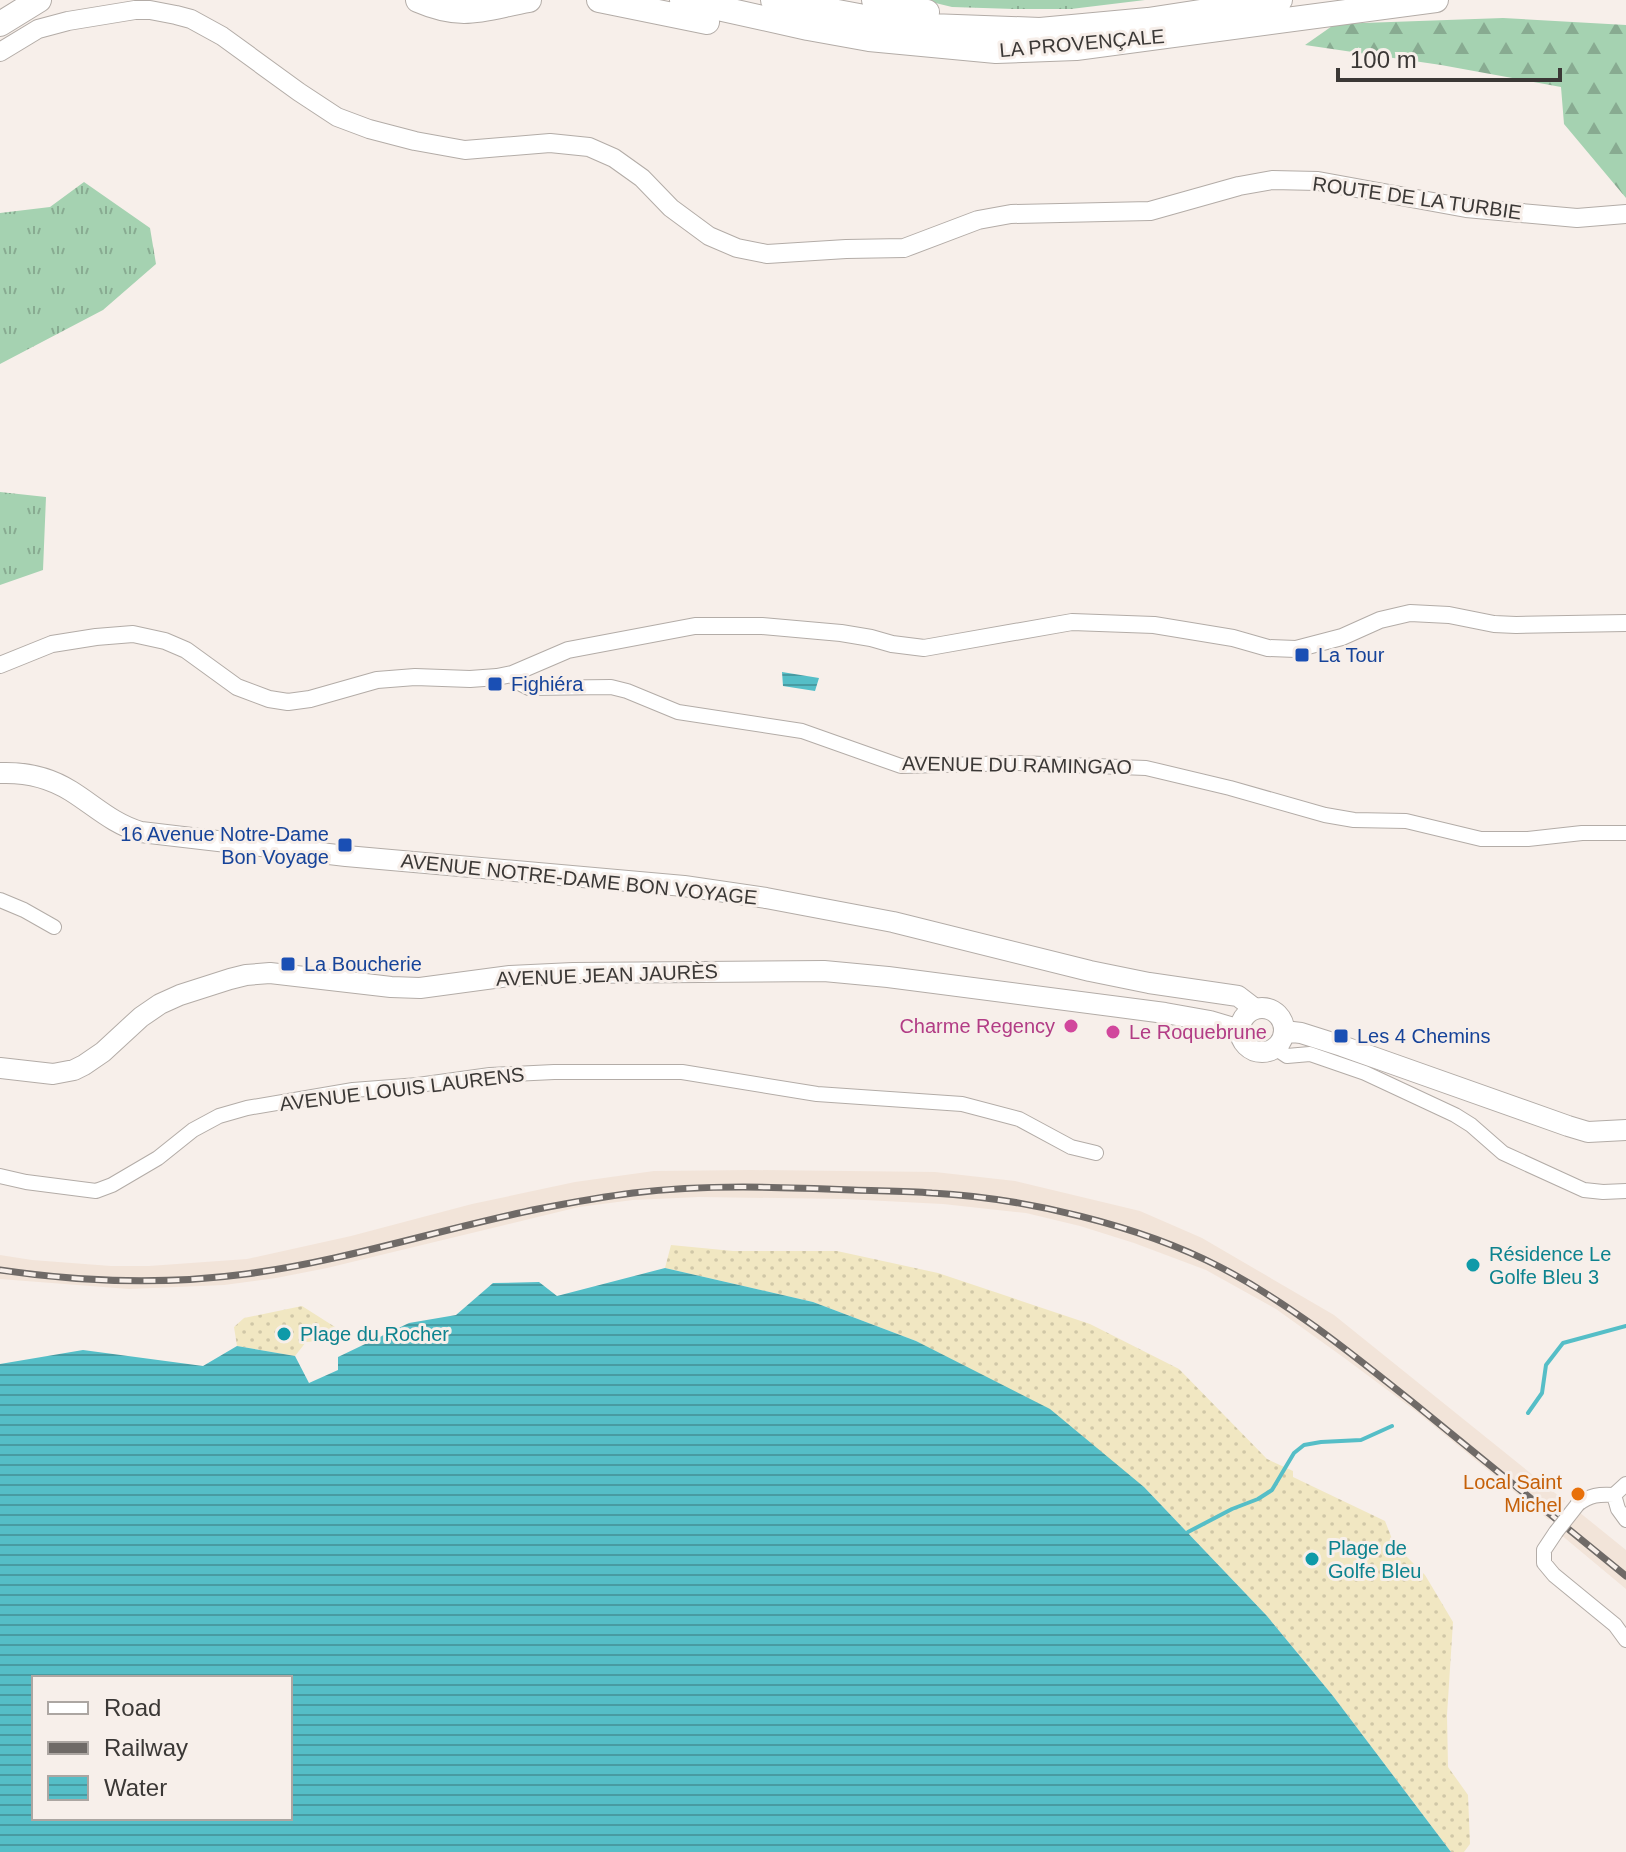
<svg xmlns="http://www.w3.org/2000/svg" width="1626" height="1852" viewBox="0 0 1626 1852" font-family="Arial,sans-serif">
  <defs>
    <pattern id="grass-tufts" width="24" height="20" patternUnits="userSpaceOnUse" patternTransform="scale(2)"><rect width="24" height="20" fill="#a5d2b1"/><path d="M3 7l-1-3M5 7V3M7 7l1-3M15 17l-1-3M17 17v-4M19 17l1-3" fill="none" stroke="#88ab91"/></pattern>
    <pattern id="forest-firs" width="22" height="20" patternUnits="userSpaceOnUse" patternTransform="scale(2)"><rect width="22" height="20" fill="#a5d2b1"/><path d="M5 1l3.5 6h-7zM16 11l3.5 6h-7z" fill="#88ab91"/></pattern>
    <pattern id="sand-dots" width="8" height="8" patternUnits="userSpaceOnUse" patternTransform="scale(2)"><rect width="8" height="8" fill="#f1e7c2"/><path d="M2 2h.1M6 6h.1" fill="none" stroke="#d0c7a7" stroke-width="1.8" stroke-linecap="round"/></pattern>
    <pattern id="water-rules" width="6" height="5" patternUnits="userSpaceOnUse" patternTransform="scale(2)"><rect width="6" height="5" fill="#55bec7"/><path d="M0 2.5h6" fill="none" stroke="#489ba2"/></pattern>
  </defs>
  <rect width="100%" height="100%" fill="#f7efea"/>
  <!-- built -->
  <path fill="#f2e4d9" d="M 751,1170 L 935,1172 L 1015,1181 L 1140,1211 L 1202,1238 L 1334,1315 L 1565,1501 L 1549,1520 L 1417,1412 L 1343,1357 L 1276,1309 L 1206,1270 L 1134,1243 L 1080,1226 L 1026,1213 L 943,1204 L 845,1199 L 699,1197 L 633,1200 L 579,1207 L 327,1268 L 276,1278 L 224,1285 L 129,1289 L 0,1279 L 0,1255 L 32,1260 L 111,1266 L 149,1266 L 247,1259 L 351,1236 L 472,1204 L 575,1182 L 654,1171 Z
    M 1579,1512 L 1626,1550 L 1626,1589 L 1560,1534 Z"/>
  <!-- grass -->
  <path fill="url(#grass-tufts)" d="M 923,0 L 1145,0 L 1071,9 L 1014,9 L 952,7 Z
    M 84,182 L 150,228 L 156,264 L 103,310 L 0,364 L 0,213 L 50,207 Z
    M 0,492 L 46,497 L 43,570 L 0,585 Z"/>
  <!-- forest -->
  <path fill="url(#forest-firs)" d="M 1503,18 L 1626,25 L 1626,198 L 1564,124 L 1561,87 L 1441,65 L 1305,45 L 1335,24 Z"/>
  <!-- sand -->
  <path fill="url(#sand-dots)" d="M 671,1245 L 733,1251 L 837,1251 L 938,1273 L 1090,1324 L 1179,1369 L 1267,1459 L 1293,1471 L 1293,1477 L 1385,1521 L 1394,1544 L 1425,1575 L 1453,1622 L 1447,1715 L 1448,1767 L 1468,1795 L 1470,1844 L 1464,1852 L 1451,1852 L 1333,1696 L 1267,1616 L 1144,1487 L 916,1341 L 813,1302 L 665,1268 Z
    M 302,1306 L 335,1327 L 332,1340 L 306,1342 L 295,1356 L 237,1346 L 234,1327 L 244,1318 Z"/>
  <!-- water -->
  <path fill="url(#water-rules)" fill-rule="evenodd" d="M 782,672 L 819,678 L 815,691 L 783,686 Z
    M 665,1268 L 813,1302 L 916,1341 L 1050,1409 L 1144,1487 L 1267,1616 L 1333,1696 L 1451,1852 L 0,1852 L 0,1364 L 83,1350 L 203,1366 L 237,1346 L 295,1356 L 309,1383 L 338,1370 L 338,1357 L 409,1323 L 456,1315 L 493,1283 L 539,1282 L 557,1296 ZM 34,1678 L 290,1678 L 290,1818 L 34,1818 Z"/>
  <g fill="none" stroke-linecap="round" stroke-linejoin="round">
    <!-- stream -->
    <path stroke="#55bec7" stroke-width="4" d="M 1528,1413 L 1542,1393 L 1546,1365 L 1563,1343 L 1626,1326
      M 1188,1532 L 1232,1509 L 1258,1499 L 1272,1490 L 1294,1453 L 1304,1445 L 1321,1442 L 1361,1440 L 1392,1426"/>
    <!-- minor casing -->
    <g stroke="#b3aca7" stroke-width="16">
      <path id="minor" d="M 512,674 L 519,683 L 529,688 L 611,687 L 627,691 L 678,712 L 802,731 L 901,766 L 1018,763 L 1146,768 L 1230,788 L 1325,815 L 1354,820 L 1406,821 L 1481,839 L 1528,839 L 1582,833 L 1626,833
        M 0,900 L 24,910 L 54,927
        M 1275,1048 L 1287,1056 L 1310,1054 L 1365,1073 L 1455,1115 L 1471,1125 L 1503,1153 L 1584,1190 L 1603,1192 L 1626,1191
        M 0,1176 L 26,1182 L 96,1191 L 112,1185 L 158,1158 L 193,1130 L 219,1116 L 247,1108 L 353,1090 L 418,1085 L 490,1075 L 554,1072 L 682,1072 L 817,1094 L 962,1104 L 1019,1119 L 1071,1147 L 1096,1153
        M 1614,1495 L 1618,1509 L 1626,1520
        M 1614,1495 L 1626,1484
        M 1578,1504 C 1590,1495 1599,1494 1614,1495
        M 1556,1532 L 1544,1550 L 1544,1563 L 1554,1575 L 1615,1625 L 1626,1640"/>
    </g>
    <!-- tertiary casing -->
    <g stroke="#b3aca7" stroke-width="18">
      <path id="tertiary" d="M 0,665 L 52,644 L 96,637 L 133,634 L 165,641 L 186,650 L 237,687 L 269,699 L 288,702 L 310,699 L 377,680 L 415,677 L 470,679 L 497,677 L 512,674 L 568,650 L 695,626 L 762,626 L 841,633 L 871,638 L 892,644 L 924,648 L 1072,622 L 1154,625 L 1233,638 L 1268,648 L 1296,649 L 1342,637 L 1380,620 L 1410,613 L 1449,615 L 1494,624 L 1516,625 L 1626,623"/>
    </g>
    <!-- secondary casing -->
    <g stroke="#b3aca7" stroke-width="20">
      <path id="secondary" d="M 0,52 L 38,29 L 68,21 L 135,10 L 150,10 L 176,15 L 191,19 L 222,36 L 299,92 L 337,117 L 369,129 L 415,141 L 465,150 L 550,143 L 589,147 L 614,158 L 642,178 L 671,208 L 709,236 L 737,248 L 767,254 L 846,249 L 904,248 L 978,220 L 1011,214 L 1150,211 L 1239,186 L 1272,180 L 1318,181 L 1466,208 L 1577,218 L 1626,214"/>
    </g>
    <!-- primary casing -->
    <g stroke="#b3aca7" stroke-width="22">
      <path id="primary" d="M 0,773 C 25,772 49,777 71,791 C 95,806 113,824 141,832 L 346,856 L 684,886 L 766,898 L 893,922 L 1090,971 L 1149,983 L 1238,996 L 1255,1009
        M1240 1030a22 22 0 1 1 44 0a22 22 0 1 1-44 0Z
        M 1284,1031 L 1301,1033 L 1342,1046 L 1568,1126 L 1588,1132 L 1626,1130
        M 0,1068 L 53,1074 L 74,1070 L 84,1065 L 103,1052 L 141,1017 L 160,1004 L 180,995 L 230,979 L 246,975 L 270,973 L 391,987 L 420,988 L 510,976 L 573,973 L 824,971 L 888,977 L 1165,1013 L 1210,1021 L 1240,1030"/>
    </g>
    <!-- motorway casing -->
    <g stroke="#b3aca7" stroke-width="26">
      <path id="motorway" d="M 418,0 C 464,20 484,8 529,0
        M 599,0 L 707,22
        M 682,0 L 808,28 L 869,39 L 996,51 L 1076,48 L 1436,0
        M 773,0 L 891,22 L 930,26 L 1040,30 L 1148,20 L 1280,0
        M 874,0 L 927,12
        M 0,24 L 39,0"/>
    </g>
    <!-- minor -->
    <use href="#minor" stroke="#fff" stroke-width="14"/>
    <!-- tertiary -->
    <use href="#tertiary" stroke="#fff" stroke-width="16"/>
    <!-- secondary -->
    <use href="#secondary" stroke="#fff" stroke-width="18"/>
    <!-- primary -->
    <use href="#primary" stroke="#fff" stroke-width="20"/>
    <!-- motorway -->
    <use href="#motorway" stroke="#fff" stroke-width="24"/>
    <!-- rail casing -->
    <g stroke="#6f6a67" stroke-width="7">
      <path id="rail" d="M 0,1270 C 81,1282 164,1285 246,1274 C 345,1261 440,1229 538,1209 C 569,1203 601,1197 633,1193 C 706,1184 780,1187 853,1190 C 879,1191 906,1191 932,1193 C 1024,1198 1139,1225 1220,1267 C 1293,1305 1357,1358 1421,1409 C 1489,1465 1558,1520 1626,1576"/>
    </g>
    <!-- rail -->
    <use href="#rail" stroke="#f7efea" stroke-width="4" stroke-dasharray="12" stroke-linecap="butt"/>
    <!-- minor-bridge casing -->
    <g stroke="#b3aca7" stroke-width="16" stroke-linecap="butt">
      <path id="minor-bridge" d="M 1556,1532 L 1578,1504"/>
    </g>
    <!-- minor-bridge -->
    <use href="#minor-bridge" stroke="#fff" stroke-width="14"/>
  </g>
  <!-- markers -->
  <g fill="#1a4fb4" stroke="#f7efea" stroke-width="3">
    <rect x="1294" y="647" width="16" height="16" rx="4"/>
    <rect x="487" y="676" width="16" height="16" rx="4"/>
    <rect x="337" y="837" width="16" height="16" rx="4"/>
    <rect x="280" y="956" width="16" height="16" rx="4"/>
    <rect x="1333" y="1028" width="16" height="16" rx="4"/>
  </g>
  <g fill="#d1479c" stroke="#f7efea" stroke-width="3">
    <circle cx="1071" cy="1026" r="8"/>
    <circle cx="1113" cy="1032" r="8"/>
  </g>
  <g fill="#0f9aa8" stroke="#f7efea" stroke-width="3">
    <circle cx="1473" cy="1265" r="8"/>
    <circle cx="284" cy="1334" r="8"/>
    <circle cx="1312" cy="1559" r="8"/>
  </g>
  <circle fill="#e8710a" stroke="#f7efea" stroke-width="3" cx="1578" cy="1494" r="8"/>
  <g text-anchor="middle" dominant-baseline="central" stroke-width="6" stroke-linejoin="round" paint-order="stroke">
    <!-- street labels -->
    <g font-size="20" fill="#3b3836" stroke="#f7efea">
      <text transform="translate(1082 43) rotate(-5)">LA PROVENÇALE</text>
      <text transform="translate(1417 198) rotate(8)">ROUTE DE LA TURBIE</text>
      <text transform="translate(1017 765) rotate(1)">AVENUE DU RAMINGAO</text>
      <text transform="translate(579 879) rotate(6)">AVENUE NOTRE-DAME BON VOYAGE</text>
      <text transform="translate(607 975) rotate(-2)">AVENUE JEAN JAURÈS</text>
      <text transform="translate(402 1089) rotate(-7)">AVENUE LOUIS LAURENS</text>
    </g>
    <!-- transit labels -->
    <g font-size="20" fill="#164399" stroke="#f7efea" text-anchor="start">
      <text x="1318" y="655">La Tour</text>
      <text x="511" y="684">Fighiéra</text>
      <text x="329" y="834" text-anchor="end">16 Avenue Notre-Dame<tspan x="329" dy="23">Bon Voyage</tspan></text>
      <text x="304" y="964">La Boucherie</text>
      <text x="1357" y="1036">Les 4 Chemins</text>
    </g>
    <!-- hotel labels -->
    <g font-size="20" fill="#b23c85" stroke="#f7efea" text-anchor="end">
      <text x="1055" y="1026">Charme Regency</text>
      <text x="1129" y="1032" text-anchor="start">Le Roquebrune</text>
    </g>
    <!-- culture labels -->
    <g font-size="20" fill="#0d838f" stroke="#f7efea" text-anchor="start">
      <text x="1489" y="1254">Résidence Le<tspan x="1489" dy="23">Golfe Bleu 3</tspan></text>
      <text x="300" y="1334">Plage du Rocher</text>
      <text x="1328" y="1548">Plage de<tspan x="1328" dy="23">Golfe Bleu</tspan></text>
    </g>
    <!-- food labels -->
    <g font-size="20" fill="#c56008" stroke="#f7efea" text-anchor="end">
      <text x="1562" y="1482">Local Saint<tspan x="1562" dy="23">Michel</tspan></text>
    </g>
  </g>
  <!-- legend -->
  <rect x="32" y="1676" width="260" height="144" fill="#f7efea" stroke="#aca6a2" stroke-width="2"/>
  <rect x="48" y="1702" width="40" height="12" fill="#ffffff" stroke="#aca6a2" stroke-width="2"/>
  <text x="104" y="1716" font-size="24" fill="#3b3836">Road</text>
  <rect x="48" y="1742" width="40" height="12" fill="#6f6a67" stroke="#aca6a2" stroke-width="2"/>
  <text x="104" y="1756" font-size="24" fill="#3b3836">Railway</text>
  <rect x="48" y="1776" width="40" height="24" fill="url(#water-rules)" stroke="#aca6a2" stroke-width="2"/>
  <text x="104" y="1796" font-size="24" fill="#3b3836">Water</text>
  <!-- scale -->
  <path d="M1338 68v12h222v-12" fill="none" stroke="#3b3836" stroke-width="4"/>
  <text x="1350" y="68" font-size="24" fill="#3b3836" stroke="#f7efea" stroke-width="6" paint-order="stroke">100 m</text>
</svg>
